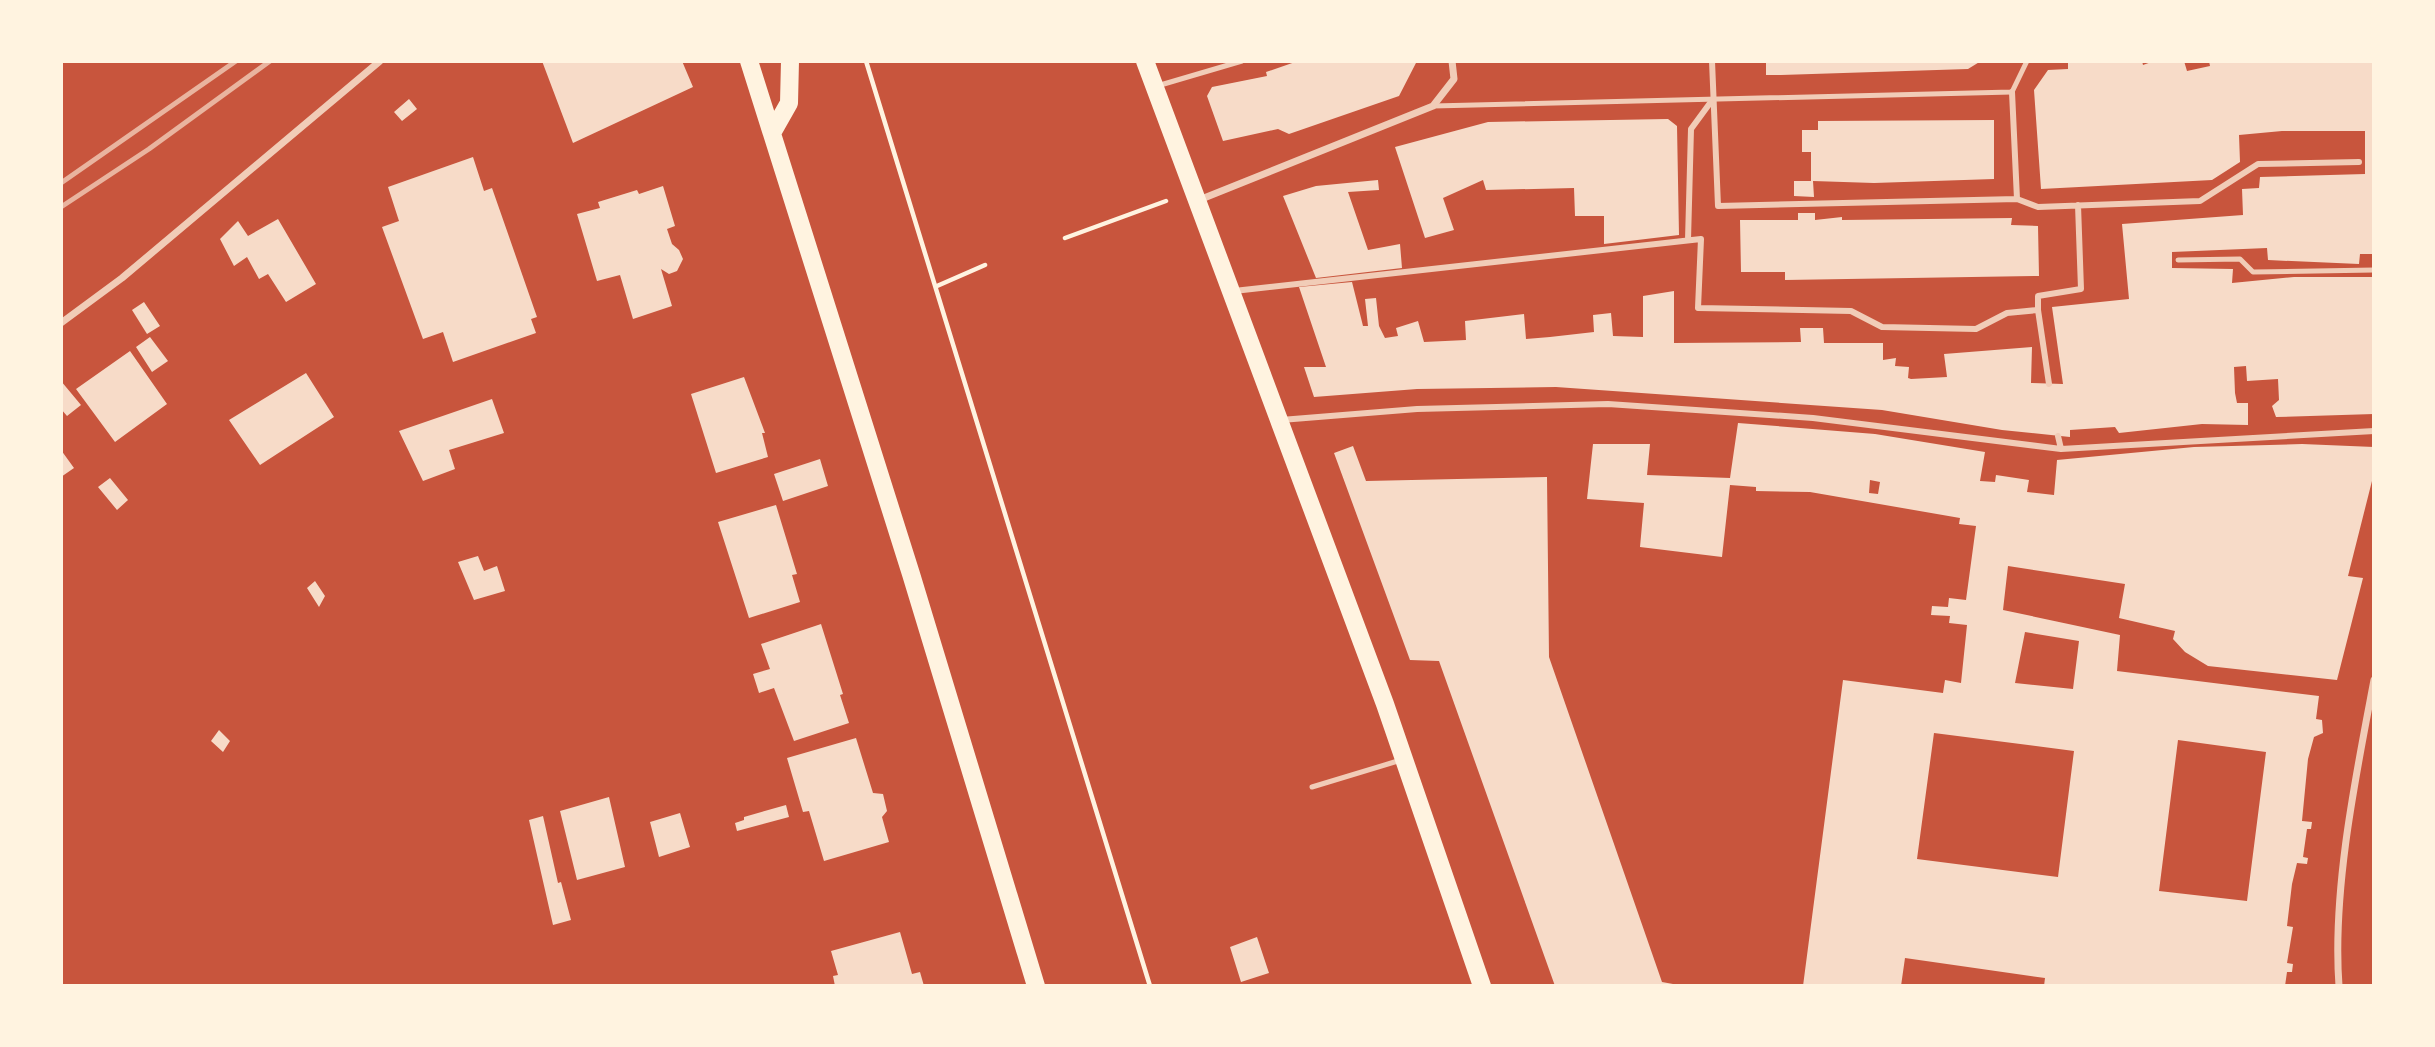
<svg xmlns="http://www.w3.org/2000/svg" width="2435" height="1047" viewBox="0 0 2435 1047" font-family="'Alegreya Sans',sans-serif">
  <rect width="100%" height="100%" fill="#c8553d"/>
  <!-- building -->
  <path fill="#f7dbc8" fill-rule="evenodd" d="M 542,61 L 682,61 L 693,87 L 573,143 Z
    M 1298,61 L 1417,61 L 1399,96 L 1289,134 L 1278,129 L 1223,141 L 1207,96 L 1212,87 L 1267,76 L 1266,72 Z
    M 1766,61 L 1981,61 L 1968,69 L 1781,75 L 1766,75 Z
    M 2068,61 L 2142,61 L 2143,65 L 2154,61 L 2184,61 L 2187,71 L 2210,66 L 2209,61 L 2374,61 L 2374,254 L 2360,254 L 2359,264 L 2268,260 L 2267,248 L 2172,252 L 2172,268 L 2233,269 L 2232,283 L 2294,277 L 2374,277 L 2374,414 L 2276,417 L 2272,406 L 2279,400 L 2278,379 L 2247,381 L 2246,366 L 2234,367 L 2235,393 L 2237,403 L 2248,403 L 2248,425 L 2202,424 L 2119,433 L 2115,427 L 2070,430 L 2070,437 L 2002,430 L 1882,410 L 1556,387 L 1417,389 L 1314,397 L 1304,367 L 1326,367 L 1299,287 L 1352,282 L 1363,326 L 1368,326 L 1365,299 L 1376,298 L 1379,326 L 1385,338 L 1398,336 L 1396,328 L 1418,321 L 1424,342 L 1466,340 L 1465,321 L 1524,314 L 1526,339 L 1550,337 L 1594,332 L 1593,315 L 1611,313 L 1613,336 L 1643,337 L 1643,296 L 1674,291 L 1674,343 L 1801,342 L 1800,328 L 1823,328 L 1824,343 L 1883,343 L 1883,360 L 1896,358 L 1895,366 L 1909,367 L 1908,378 L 1911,379 L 1947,377 L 1944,354 L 2032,347 L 2031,383 L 2063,384 L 2052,307 L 2129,299 L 2122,224 L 2243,215 L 2242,189 L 2259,188 L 2260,177 L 2365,174 L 2365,131 L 2282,131 L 2239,135 L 2240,162 L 2212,180 L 2041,189 L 2034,90 L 2048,70 L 2068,69 Z
    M 409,99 L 417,109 L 402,121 L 394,112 Z
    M 1668,119 L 1677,126 L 1679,235 L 1604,244 L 1604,216 L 1575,216 L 1574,188 L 1486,190 L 1483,180 L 1443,198 L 1454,230 L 1425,238 L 1395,147 L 1488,122 Z
    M 1994,120 L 1994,179 L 1874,183 L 1813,181 L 1814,197 L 1794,196 L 1794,181 L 1811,181 L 1811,152 L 1802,152 L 1802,130 L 1818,130 L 1818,121 Z
    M 473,157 L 484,191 L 492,188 L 537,317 L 531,319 L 536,333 L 453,362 L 443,332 L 423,339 L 382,227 L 399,221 L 388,187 Z
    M 1378,180 L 1379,190 L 1348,192 L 1368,250 L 1400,244 L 1402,268 L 1316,278 L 1283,196 L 1316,186 Z
    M 663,186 L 675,226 L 667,229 L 672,244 L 679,250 L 683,259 L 677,271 L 669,274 L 661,269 L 672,306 L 633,319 L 620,275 L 597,281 L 577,214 L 600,208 L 598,202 L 637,190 L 639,194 Z
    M 1798,213 L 1815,213 L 1815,220 L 1842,217 L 1842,220 L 2012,218 L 2011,225 L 2038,226 L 2039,276 L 1785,280 L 1785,272 L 1741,272 L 1740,220 L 1798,220 Z
    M 278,219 L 316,284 L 286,302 L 268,274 L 259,279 L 247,257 L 234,266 L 220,239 L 238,221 L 248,236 Z
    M 144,302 L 160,326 L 147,334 L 132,310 Z
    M 150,337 L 168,361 L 152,372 L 136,347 Z
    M 130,351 L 167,404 L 115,442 L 76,389 Z
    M 306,373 L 334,417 L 260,465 L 229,420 Z
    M 744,377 L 765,433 L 762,433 L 768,457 L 716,473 L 691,394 Z
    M 61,381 L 81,405 L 67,416 L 61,409 Z
    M 492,399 L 504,433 L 449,450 L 455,469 L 423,481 L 399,431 Z
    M 1738,423 L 1875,434 L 1985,452 L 1980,481 L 1995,482 L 1996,475 L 2029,480 L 2027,492 L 2054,495 L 2057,460 L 2194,447 L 2302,444 L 2374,447 L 2374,473 L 2348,576 L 2363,578 L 2337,680 L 2208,666 L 2185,652 L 2173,639 L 2175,631 L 2119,618 L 2125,584 L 2008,566 L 2003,610 L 2120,635 L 2117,671 L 2319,696 L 2316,719 L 2322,720 L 2323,733 L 2314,737 L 2308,759 L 2302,821 L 2312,822 L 2311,829 L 2307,829 L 2303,857 L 2308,858 L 2307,864 L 2297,863 L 2292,884 L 2287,926 L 2293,927 L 2287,963 L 2293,964 L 2292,972 L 2287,972 L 2285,986 L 2044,986 L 2045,978 L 1905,958 L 1901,986 L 1803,986 L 1843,680 L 1943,693 L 1945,680 L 1961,683 L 1967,625 L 1949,623 L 1950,616 L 1931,615 L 1932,606 L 1948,607 L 1949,598 L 1966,600 L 1976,526 L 1959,524 L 1960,518 L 1810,492 L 1756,491 L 1756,487 L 1730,485 L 1722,557 L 1640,547 L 1644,503 L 1587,499 L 1593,444 L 1650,444 L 1647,475 L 1730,478 ZM 1870,480 L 1880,482 L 1878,494 L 1869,493 ZM 2025,632 L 2079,641 L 2073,689 L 2015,683 ZM 1934,733 L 2074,751 L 2058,877 L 1917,859 ZM 2178,740 L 2266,752 L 2247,901 L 2159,891 Z
    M 1353,446 L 1366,481 L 1547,477 L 1549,657 L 1662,982 L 1684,986 L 1555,986 L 1439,661 L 1410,660 L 1334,453 Z
    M 61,450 L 74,468 L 61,477 Z
    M 820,459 L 828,486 L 783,501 L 774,474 Z
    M 110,478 L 128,500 L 117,510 L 98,487 Z
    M 776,505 L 797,574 L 792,575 L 800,602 L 749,618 L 718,522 Z
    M 478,556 L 484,571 L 497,566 L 505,591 L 474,600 L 458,562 Z
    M 315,581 L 325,596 L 319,607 L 307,588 Z
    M 821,624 L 843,694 L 840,695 L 849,723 L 794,741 L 774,688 L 759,693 L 753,674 L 770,669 L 761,644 Z
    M 219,730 L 230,741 L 223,752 L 211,741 Z
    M 856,738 L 873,793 L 883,794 L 887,811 L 882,817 L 889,842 L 824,861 L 809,811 L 803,812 L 787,758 Z
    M 609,797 L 625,867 L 577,880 L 560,811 Z
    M 786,805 L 789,817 L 737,831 L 735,823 L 744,820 L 744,817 Z
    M 680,813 L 690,847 L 659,857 L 650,822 Z
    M 543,816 L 558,883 L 561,882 L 571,920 L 553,925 L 529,820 Z
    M 900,932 L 912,974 L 920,972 L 924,986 L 835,986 L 833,976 L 838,975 L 831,951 Z
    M 1257,937 L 1269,973 L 1241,982 L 1230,947 Z"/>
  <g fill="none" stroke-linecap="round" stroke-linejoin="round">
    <!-- path -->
    <path stroke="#fff3e0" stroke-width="4.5" d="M 866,61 L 1150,986
      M 1065,238 L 1166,201
      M 937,286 L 985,265"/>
    <!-- service -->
    <path stroke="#f1ccb7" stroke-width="5" d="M 1157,86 L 1242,61
      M 1433,106 L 2012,92 L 2027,61
      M 2178,260 L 2240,259 L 2253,272 L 2374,270
      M 1312,787 L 1401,760"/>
    <!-- pedestrian -->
    <path stroke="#f1ccb7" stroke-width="6" d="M 1712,61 L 1718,206 L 2017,199 L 2012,92
      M 2017,199 L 2038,207 L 2200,201 L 2258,164 L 2359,162
      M 1688,240 L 1691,129 L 1713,99
      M 1234,291 L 1701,239 L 1698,308 L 1851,311 L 1882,327 L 1976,329 L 2007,313 L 2038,310 L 2038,296 L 2081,289 L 2078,205
      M 2038,310 L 2049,384
      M 1281,420 L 1417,409 L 1608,404 L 1813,418 L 2061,449 L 2374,431
      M 2058,436 L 2061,449"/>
    <!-- minor -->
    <path stroke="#f1ccb7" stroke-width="7" d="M 1199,200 L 1433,106 L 1454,79 L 1452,61
      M 61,323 L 122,278 L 380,61
      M 2339,986 C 2332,890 2356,775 2374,680"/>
    <!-- primary -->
    <path stroke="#fff3e0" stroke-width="18" d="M 749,61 L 911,574 L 1036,986
      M 1145,61 L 1385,704 L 1482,986
      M 772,133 L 789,103 L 790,61"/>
    <!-- rail -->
    <path stroke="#e9b49f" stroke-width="5" d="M 61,183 L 236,61
      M 61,207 L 149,149 L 270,61"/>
  </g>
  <!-- border -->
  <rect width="2435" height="1047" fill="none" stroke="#fff3e0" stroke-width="126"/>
</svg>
